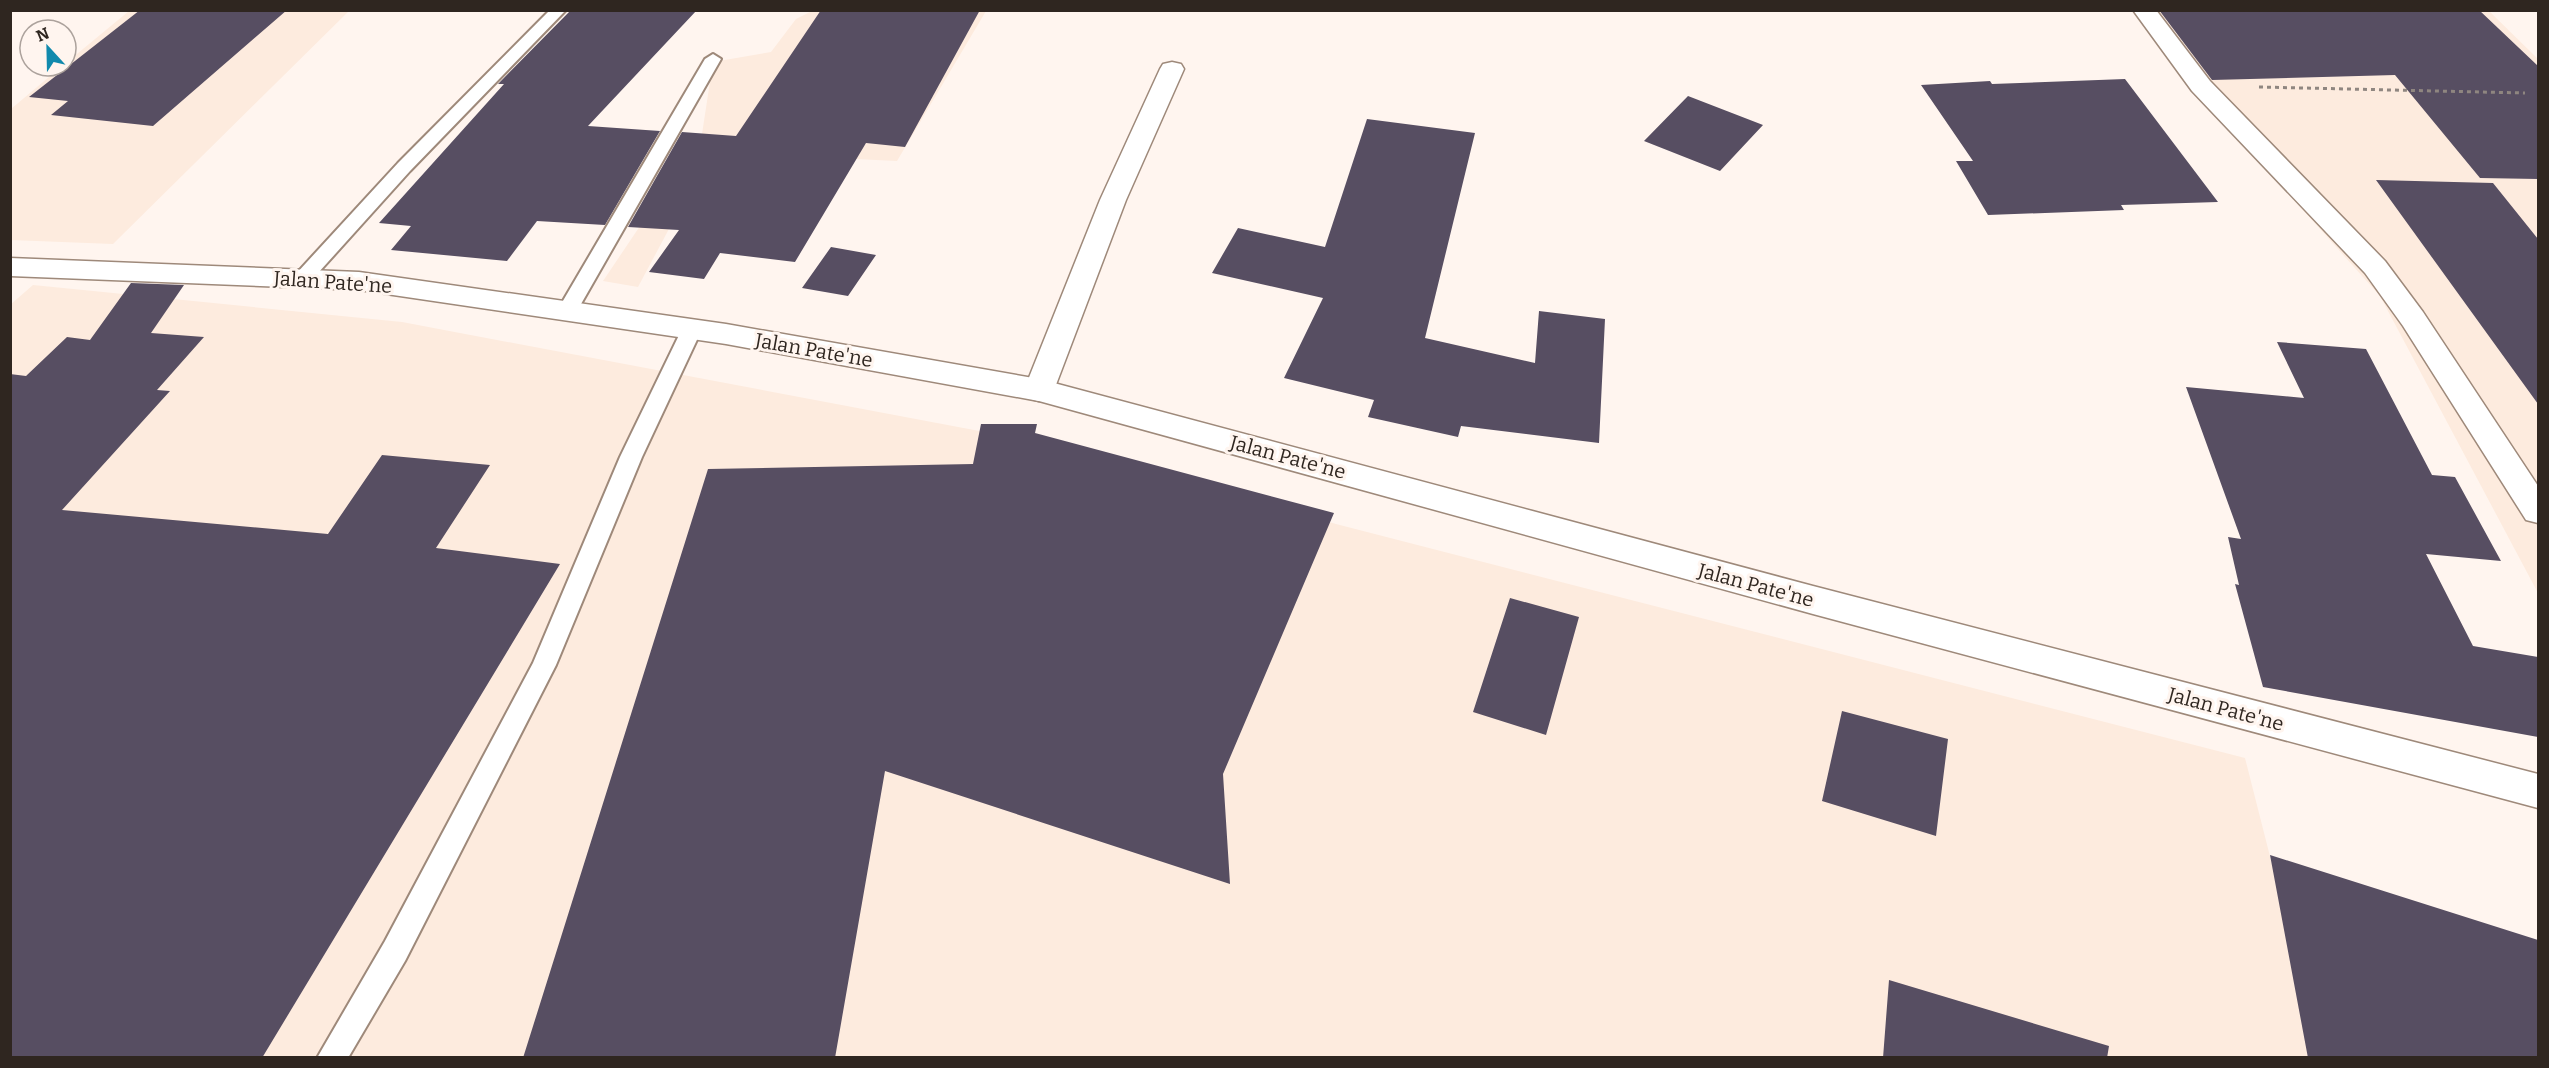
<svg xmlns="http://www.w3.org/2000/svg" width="2549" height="1068" viewBox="0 0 2549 1068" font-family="Bitter,serif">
  <rect width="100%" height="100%" fill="#fff5ef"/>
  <!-- built -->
  <path fill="#fdebde" d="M 129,11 L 349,11 L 113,244 L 11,240 L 11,109 L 62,66 L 66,66 L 66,63 Z
    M 812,11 L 986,11 L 897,161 L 710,152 L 638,287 L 603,281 L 702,134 L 713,62 L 771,52 L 796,19 Z
    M 2151,11 L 2489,11 L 2538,59 L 2538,593 L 2380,296 L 2295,201 Z
    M 33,285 L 402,322 L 990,433 L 1056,439 L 1336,524 L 2245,758 L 2321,1057 L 11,1058 L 10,305 Z"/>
  <!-- building -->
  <path fill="#574e62" d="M 140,10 L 287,10 L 153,126 L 51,115 L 68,101 L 29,97 Z
    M 571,10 L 697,10 L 588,126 L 660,131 L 605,225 L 537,221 L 507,261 L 391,250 L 411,226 L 379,223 L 504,84 L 498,84 Z
    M 821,10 L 980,10 L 905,147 L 866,143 L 795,262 L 720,253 L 704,279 L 649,272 L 679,230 L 628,227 L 682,132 L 736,136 Z
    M 2159,10 L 2479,10 L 2538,66 L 2538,179 L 2480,178 L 2395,75 L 2212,80 Z
    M 2125,79 L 2218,202 L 2121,205 L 2124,210 L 1988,215 L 1956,161 L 1973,161 L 1921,85 L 1990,81 L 1992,84 Z
    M 1688,96 L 1763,125 L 1720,171 L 1644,141 Z
    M 1367,119 L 1475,133 L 1425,338 L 1535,363 L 1539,311 L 1605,319 L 1599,443 L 1461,426 L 1458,437 L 1368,417 L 1374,400 L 1284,378 L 1323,298 L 1212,273 L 1238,228 L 1325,247 Z
    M 2376,180 L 2493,183 L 2538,239 L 2538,404 Z
    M 831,247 L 876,255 L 848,296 L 802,288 Z
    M 131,283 L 184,285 L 151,333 L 204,337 L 157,390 L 170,391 L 62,510 L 328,534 L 382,455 L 490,465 L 436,548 L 560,564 L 262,1058 L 10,1058 L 10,374 L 26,376 L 67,337 L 90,340 Z
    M 2277,342 L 2366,349 L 2432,475 L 2455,477 L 2501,561 L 2426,554 L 2473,646 L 2538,657 L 2538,737 L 2263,687 L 2235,584 L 2239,585 L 2228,537 L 2241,539 L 2186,387 L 2304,398 Z
    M 981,424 L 1037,424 L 1035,433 L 1334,513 L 1223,774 L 1230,884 L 885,771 L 835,1058 L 523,1058 L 708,469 L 973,464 Z
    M 1510,598 L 1579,617 L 1546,735 L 1473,712 Z
    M 1842,711 L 1948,739 L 1936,836 L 1822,801 Z
    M 2270,855 L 2538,940 L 2538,1058 L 2308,1058 Z
    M 1889,980 L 2109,1046 L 2107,1058 L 1883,1058 Z"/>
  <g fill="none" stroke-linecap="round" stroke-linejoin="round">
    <!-- lane casing -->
    <g stroke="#9e897a" stroke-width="4">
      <path id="lane" d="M 550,10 L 566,10 L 410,171 L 309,283 L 302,285 L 295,283 L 292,279 L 295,275 L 398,163 Z
        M 713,54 L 721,59 L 577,311 L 574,316 L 567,318 L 560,316 L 557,311 L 705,59 Z
        M 692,322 L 699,324 L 702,329 L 642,457 L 556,665 L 405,961 L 348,1058 L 317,1058 L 385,941 L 533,663 L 620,457 L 682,329 L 685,324 Z"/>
    </g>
    <!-- street casing -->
    <g stroke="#9e897a" stroke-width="3">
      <path id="street" d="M 2133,10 L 2156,10 L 2210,81 L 2385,261 L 2423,312 L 2538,486 L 2538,523 L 2526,520 L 2403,326 L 2365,273 L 2192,91 Z
        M 1172,62 L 1181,64 L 1184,69 L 1126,200 L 1054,390 L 1050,398 L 1039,401 L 1028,398 L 1024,390 L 1100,200 L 1160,69 L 1163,64 Z"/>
    </g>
    <!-- secondary casing -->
    <g stroke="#9e897a" stroke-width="3">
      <path id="secondary" d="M 10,258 L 359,272 L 726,324 L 1039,379 L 1813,586 L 2538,774 L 2538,808 L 1813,614 L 1039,401 L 726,344 L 359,290 L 10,276 Z"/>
    </g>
    <!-- path -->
    <path stroke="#8f8680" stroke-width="3" stroke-dasharray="4 4" stroke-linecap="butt" d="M 2259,87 L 2525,93"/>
    <!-- lane -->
    <use href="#lane" fill="#fff" fill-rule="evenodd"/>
    <!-- street -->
    <use href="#street" fill="#fff" fill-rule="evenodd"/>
    <!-- secondary -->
    <use href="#secondary" fill="#fff" fill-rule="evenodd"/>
  </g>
  <g text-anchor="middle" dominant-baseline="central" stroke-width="6" stroke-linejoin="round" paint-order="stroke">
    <!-- street labels -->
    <g font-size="20" fill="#2f2620" stroke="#fff5ef">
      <text transform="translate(333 282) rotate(4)">Jalan Pate'ne</text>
      <text transform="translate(814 350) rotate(10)">Jalan Pate'ne</text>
      <text transform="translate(1288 457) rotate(15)">Jalan Pate'ne</text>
      <text transform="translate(1756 585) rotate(15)">Jalan Pate'ne</text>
      <text transform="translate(2226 709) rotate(15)">Jalan Pate'ne</text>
    </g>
  </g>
  <!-- border -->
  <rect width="2549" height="1068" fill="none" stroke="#2f2620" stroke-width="24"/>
  <!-- north arrow -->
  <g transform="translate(48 48) rotate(338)"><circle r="28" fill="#fff5ef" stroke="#aca29c" stroke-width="1.5"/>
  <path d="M0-4.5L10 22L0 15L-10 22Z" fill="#118aad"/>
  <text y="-9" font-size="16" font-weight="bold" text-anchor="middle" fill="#2f2620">N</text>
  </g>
</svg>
